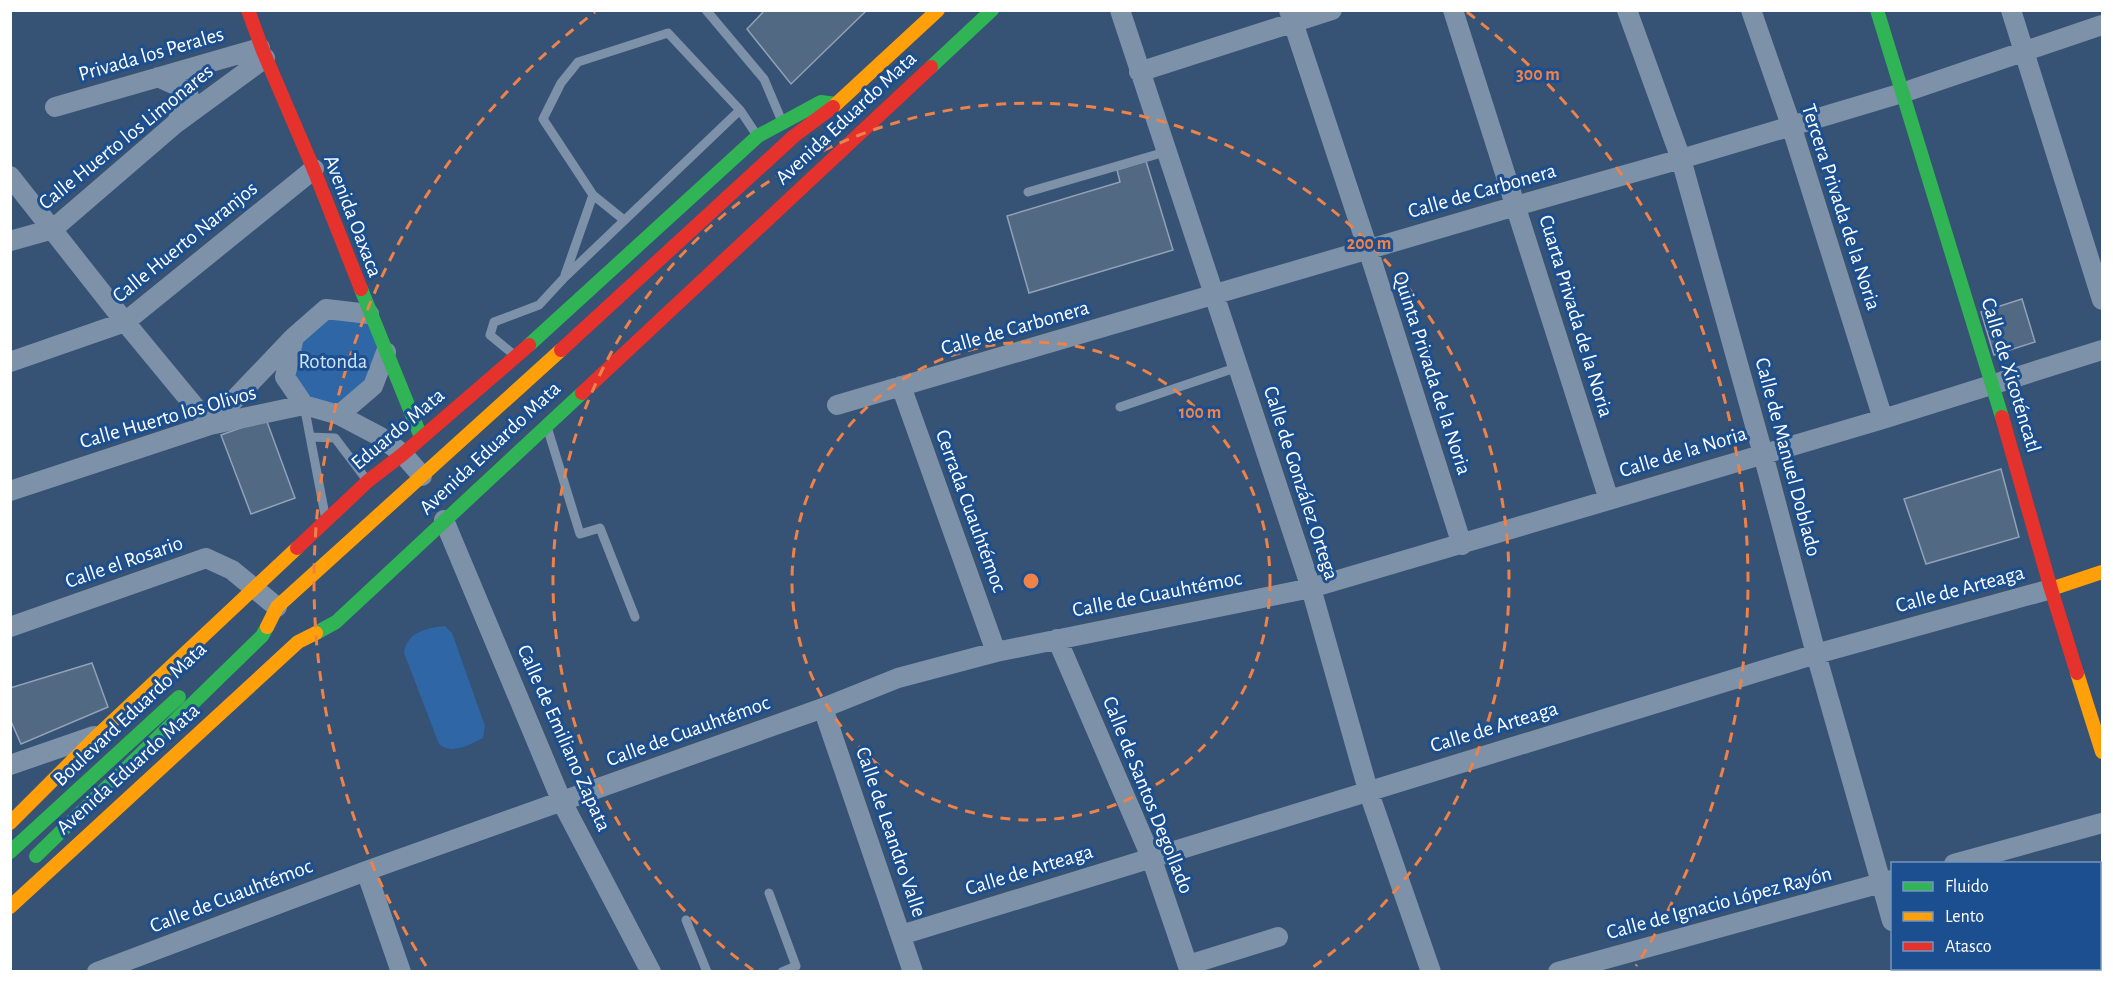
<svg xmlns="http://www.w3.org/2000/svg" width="2113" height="982" viewBox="0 0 2113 982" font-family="'Alegreya Sans',sans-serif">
  <rect width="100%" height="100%" fill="#365274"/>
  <!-- green -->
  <path fill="#2f66a5" d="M 327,312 L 369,317 L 383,353 L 371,386 L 338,410 L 307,402 L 288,377 L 294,340 Z
    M 445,626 L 452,633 L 485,726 L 483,738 C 469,745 452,755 439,744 L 404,653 C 407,632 426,628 445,626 Z"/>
  <!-- building -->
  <path fill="#526984" stroke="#92a2b6" stroke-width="1.5" d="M 765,10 L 867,10 L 791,84 L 747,29 Z
    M 1146,161 L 1173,250 L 1029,293 L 1007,216 L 1120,182 L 1117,170 Z
    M 2022,299 L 2035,342 L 1994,355 L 1981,312 Z
    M 266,419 L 295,498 L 251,514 L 221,435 Z
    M 2001,469 L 2019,537 L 1926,564 L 1904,499 Z
    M 92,663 L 108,707 L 21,744 L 10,719 L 10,688 Z"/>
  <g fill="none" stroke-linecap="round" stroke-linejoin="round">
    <!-- lane -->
    <path stroke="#7d92a8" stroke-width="9" d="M 706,10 L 764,79 L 781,119
      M 1028,192 L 1165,152
      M 624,220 L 593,195 L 543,119 L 561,83 L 578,62 L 668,33 L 740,110
      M 565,275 L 593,195
      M 513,354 L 490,335 L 494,322 L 539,305 L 564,278 L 740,110 L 756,134
      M 304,405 L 325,515
      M 1120,407 L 1238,367
      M 548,430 L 580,534 L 600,528 L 635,617
      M 310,437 L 335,438 L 366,479
      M 769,893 L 796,966 L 782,972
      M 686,920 L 707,972"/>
    <!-- street -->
    <path stroke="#7d92a8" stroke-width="20" d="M 1120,10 L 1311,588 L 1368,790 L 1431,972
      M 1289,10 L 1368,249 L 1462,545
      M 1453,10 L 1609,500
      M 1627,10 L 1681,159 L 1763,454 L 1816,654 L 1892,921
      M 1751,10 L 1791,125 L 1883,419
      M 2011,10 L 2102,300
      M 1139,72 L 1332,10
      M 158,77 L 187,90 L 190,100 L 178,119
      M 55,107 L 260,48
      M 10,176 L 125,322 L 210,425
      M 10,241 L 53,229 L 175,124 L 265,58
      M 10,362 L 125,322 L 314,169
      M 901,386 L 996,652
      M 304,405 L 285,377 L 294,337 L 326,309 L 369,314
      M 837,405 L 1516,206 L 1681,159 L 1902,93 L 2102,25
      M 339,415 L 373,386 L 386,352
      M 210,425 L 293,338
      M 10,491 L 210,425 L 304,405 L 339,415 L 379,436 L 403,454 L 422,476
      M 444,520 L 562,802 L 651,972
      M 10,627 L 206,558 L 232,570 L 277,607
      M 1057,639 L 1151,857 L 1190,972
      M 823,708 L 913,972
      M 10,765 L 94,736
      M 1954,864 L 2102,823
      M 366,871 L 401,972
      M 901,935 L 1816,654 L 2051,589
      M 1188,965 L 1278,937
      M 1907,968 L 1908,972
      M 97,972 L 366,871 L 823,708 L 898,678 L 996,652 L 1311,588 L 1883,419 L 2102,350
      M 1558,972 L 1892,880"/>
    <!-- fast -->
    <path stroke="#30b455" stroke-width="14" d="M 1877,10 L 2002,417
      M 931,67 L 992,10
      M 361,289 L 421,437
      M 529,345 L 758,136 L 821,102 L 836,104
      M 316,633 L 336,622 L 582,393
      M 10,852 L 179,697
      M 36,856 L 262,636 L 267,627"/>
    <!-- slow -->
    <path stroke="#ff9f0a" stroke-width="14" d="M 833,107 L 938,10
      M 2051,589 L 2102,572
      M 267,627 L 277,607 L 561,350
      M 2077,673 L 2102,752
      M 10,823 L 99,734 L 297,548
      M 10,907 L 298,642 L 316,633"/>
    <!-- jam -->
    <path stroke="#e5322d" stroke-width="14" d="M 248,10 L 263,51 L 314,170 L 361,289
      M 561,350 L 794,136 L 833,107
      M 582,393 L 931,67
      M 2002,417 L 2051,589 L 2077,673
      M 297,548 L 368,481 L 403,454 L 529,345"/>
  </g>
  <!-- distance rings -->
  <g fill="none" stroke="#ee8249" stroke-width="3" stroke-dasharray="10 8">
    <circle cx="1031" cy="581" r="239"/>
    <path d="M753 970A478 478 0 1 1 1309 970"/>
    <path d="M426 966A717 717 0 0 1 595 12M1467 12A717 717 0 0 1 1636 966"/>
  </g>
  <g text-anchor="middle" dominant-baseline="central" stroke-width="6" stroke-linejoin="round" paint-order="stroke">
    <!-- street labels -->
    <g font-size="21" fill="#fff" stroke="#1b4f8f">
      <text transform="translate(151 54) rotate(-16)">Privada los Perales</text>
      <text transform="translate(846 118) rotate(-43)">Avenida Eduardo Mata</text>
      <text transform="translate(126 137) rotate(-39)">Calle Huerto los Limonares</text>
      <text transform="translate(1482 191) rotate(-16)">Calle de Carbonera</text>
      <text transform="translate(1841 207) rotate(72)">Tercera Privada de la Noria</text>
      <text transform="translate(353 216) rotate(69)">Avenida Oaxaca</text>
      <text transform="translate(185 242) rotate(-39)">Calle Huerto Naranjos</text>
      <text transform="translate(1576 316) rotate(73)">Cuarta Privada de la Noria</text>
      <text transform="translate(1015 328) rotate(-16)">Calle de Carbonera</text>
      <text transform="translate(1432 373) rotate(72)">Quinta Privada de la Noria</text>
      <text transform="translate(2011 375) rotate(73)">Calle de Xicoténcatl</text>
      <text transform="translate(168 417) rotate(-16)">Calle Huerto los Olivos</text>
      <text transform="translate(398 429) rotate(-40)">Eduardo Mata</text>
      <text transform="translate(490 448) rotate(-43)">Avenida Eduardo Mata</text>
      <text transform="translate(1683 452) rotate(-17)">Calle de la Noria</text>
      <text transform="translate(1788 457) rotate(75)">Calle de Manuel Doblado</text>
      <text transform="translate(1301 483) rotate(72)">Calle de González Ortega</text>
      <text transform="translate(971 511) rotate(70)">Cerrada Cuauhtémoc</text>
      <text transform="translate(124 562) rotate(-19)">Calle el Rosario</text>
      <text transform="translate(1960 589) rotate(-15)">Calle de Arteaga</text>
      <text transform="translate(1157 594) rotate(-11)">Calle de Cuauhtémoc</text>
      <text transform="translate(130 714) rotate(-43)">Boulevard Eduardo Mata</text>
      <text transform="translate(1494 727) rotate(-17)">Calle de Arteaga</text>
      <text transform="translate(688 731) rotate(-20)">Calle de Cuauhtémoc</text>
      <text transform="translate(564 738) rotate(66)">Calle de Emiliano Zapata</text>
      <text transform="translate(128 769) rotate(-42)">Avenida Eduardo Mata</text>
      <text transform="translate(1148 795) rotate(68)">Calle de Santos Degollado</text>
      <text transform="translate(891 832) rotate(71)">Calle de Leandro Valle</text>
      <text transform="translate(1029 870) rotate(-17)">Calle de Arteaga</text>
      <text transform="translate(231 896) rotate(-21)">Calle de Cuauhtémoc</text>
      <text transform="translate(1719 903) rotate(-15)">Calle de Ignacio López Rayón</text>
    </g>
    <!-- park labels -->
    <g font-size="21" fill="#cfe3fa" stroke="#1b4f8f">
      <text x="333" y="361">Rotonda</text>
    </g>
  </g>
  <circle cx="1031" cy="581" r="9" fill="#ee8249" stroke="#1b4f8f" stroke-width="3"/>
  <g font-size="18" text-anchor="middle" font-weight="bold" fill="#ee8249" stroke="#1b4f8f" stroke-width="6" stroke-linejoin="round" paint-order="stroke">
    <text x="1538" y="80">300 m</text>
    <text x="1369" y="249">200 m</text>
    <text x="1200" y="418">100 m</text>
  </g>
  <!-- border -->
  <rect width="2113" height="982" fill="none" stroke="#ffffff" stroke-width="24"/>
  <!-- legend -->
  <rect x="1891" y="862" width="210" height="108" fill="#1b4f8f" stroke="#7695bc" stroke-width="1.5"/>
  <rect x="1903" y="882" width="30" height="9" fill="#30b455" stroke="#7695bc" stroke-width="1.5"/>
  <text x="1945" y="892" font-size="18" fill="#ffffff">Fluido</text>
  <rect x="1903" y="912" width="30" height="9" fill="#ff9f0a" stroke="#7695bc" stroke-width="1.5"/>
  <text x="1945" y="922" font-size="18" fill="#ffffff">Lento</text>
  <rect x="1903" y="942" width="30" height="9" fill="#e5322d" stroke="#7695bc" stroke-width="1.5"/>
  <text x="1945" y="952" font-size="18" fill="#ffffff">Atasco</text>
</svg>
